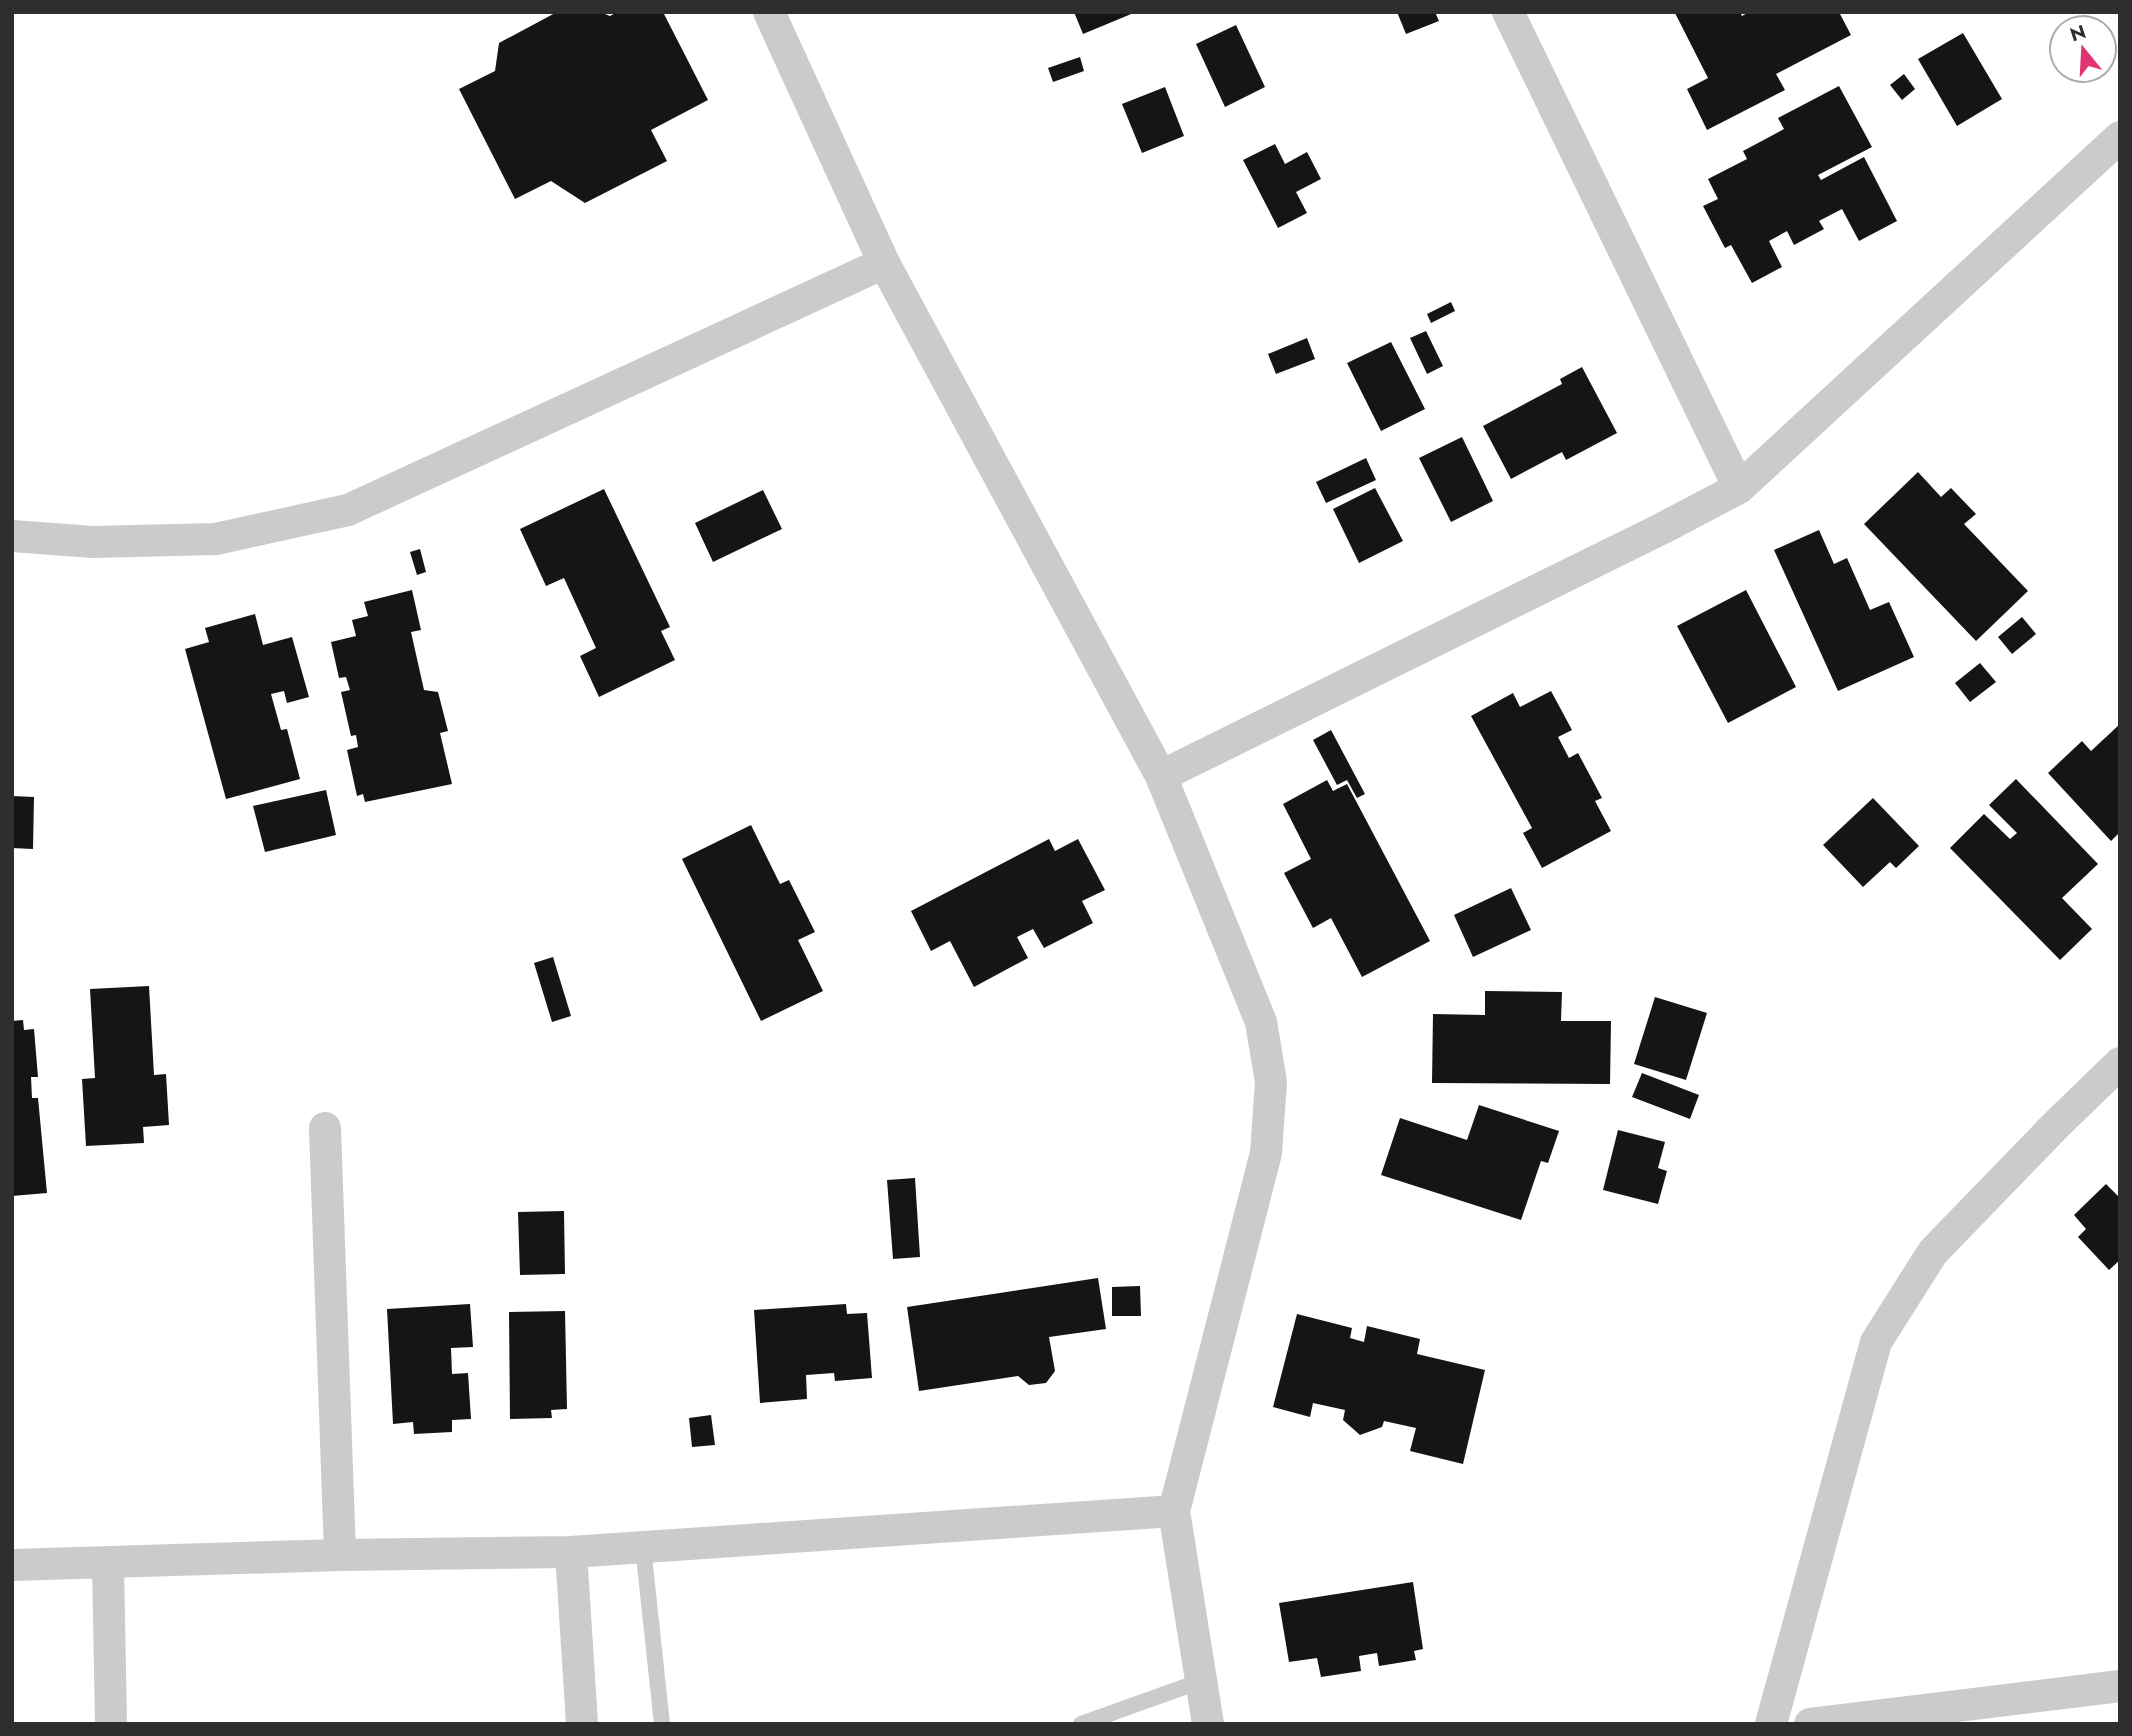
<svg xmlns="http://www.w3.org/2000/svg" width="2132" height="1736" viewBox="0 0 2132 1736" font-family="Jost,sans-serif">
  <rect width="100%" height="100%" fill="#fff"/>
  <!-- building -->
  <path fill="#151515" d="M 557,12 L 600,12 L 610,16 L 617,12 L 663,12 L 708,100 L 651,130 L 667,161 L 585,203 L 551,181 L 515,199 L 459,89 L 495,71 L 499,43 Z
    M 1074,12 L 1136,12 L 1083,34 Z
    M 1397,12 L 1435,12 L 1439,21 L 1406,34 Z
    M 1740,12 L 1742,16 L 1749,12 L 1839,12 L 1851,35 L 1776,74 L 1785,90 L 1707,130 L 1687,89 L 1708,78 L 1675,13 Z
    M 1236,25 L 1265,87 L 1225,107 L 1196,44 Z
    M 1963,33 L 2002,99 L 1957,126 L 1918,59 Z
    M 1080,57 L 1084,71 L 1053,82 L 1048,68 Z
    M 1904,74 L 1915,89 L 1902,100 L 1890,85 Z
    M 1839,86 L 1872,147 L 1818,175 L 1821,180 L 1864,157 L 1897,221 L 1859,241 L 1842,209 L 1819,221 L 1824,229 L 1794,245 L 1787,231 L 1769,241 L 1782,267 L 1752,283 L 1731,245 L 1725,248 L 1703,206 L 1718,199 L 1708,179 L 1747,159 L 1743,151 L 1784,129 L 1778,118 Z
    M 1165,87 L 1184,136 L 1142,153 L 1122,104 Z
    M 1275,144 L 1285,164 L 1307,152 L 1321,179 L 1296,192 L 1307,213 L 1278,228 L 1243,160 Z
    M 1451,302 L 1455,311 L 1431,323 L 1427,314 Z
    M 1426,331 L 1443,366 L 1427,374 L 1410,338 Z
    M 1307,338 L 1315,359 L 1276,374 L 1268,354 Z
    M 1391,342 L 1425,409 L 1381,431 L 1347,363 Z
    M 1582,367 L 1617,433 L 1566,460 L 1562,452 L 1511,479 L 1483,426 L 1562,384 L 1560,379 Z
    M 1462,437 L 1493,501 L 1451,522 L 1419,458 Z
    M 1366,458 L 1376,480 L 1326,503 L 1316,482 Z
    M 1918,472 L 1941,497 L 1951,488 L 1976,514 L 1964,524 L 2028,591 L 1976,641 L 1864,524 Z
    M 1375,488 L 1403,541 L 1359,563 L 1333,509 Z
    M 604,489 L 670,627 L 661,631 L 675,660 L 599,697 L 580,656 L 596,648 L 564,578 L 546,586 L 520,529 Z
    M 763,490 L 782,529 L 713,562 L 695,523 Z
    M 1819,530 L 1834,564 L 1847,558 L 1870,610 L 1889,602 L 1914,657 L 1838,691 L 1774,550 Z
    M 420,549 L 426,572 L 417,575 L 410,552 Z
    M 412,590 L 421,630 L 411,632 L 424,690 L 438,692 L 448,731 L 440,733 L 452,784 L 365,802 L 363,794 L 357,796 L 347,750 L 358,747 L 356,735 L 351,736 L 341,692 L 350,690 L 346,677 L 339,678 L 331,642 L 356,636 L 352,620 L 368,616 L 364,602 Z
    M 1746,590 L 1796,687 L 1728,723 L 1677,626 Z
    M 255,614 L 263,645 L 292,637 L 309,697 L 287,703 L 284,691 L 271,694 L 281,730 L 287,729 L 300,779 L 226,799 L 185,649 L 209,642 L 205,628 Z
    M 2022,617 L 2036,634 L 2012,654 L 1998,637 Z
    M 1980,663 L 1996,682 L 1970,702 L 1955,683 Z
    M 1551,691 L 1572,730 L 1558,737 L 1569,758 L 1578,753 L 1602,798 L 1595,801 L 1611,831 L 1542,868 L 1523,833 L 1532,828 L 1471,716 L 1513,693 L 1520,707 Z
    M 2120,724 L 2120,832 L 2111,841 L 2048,773 L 2082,741 L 2091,751 Z
    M 1331,730 L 1365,794 L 1357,798 L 1347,780 L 1337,785 L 1313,740 Z
    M 2016,779 L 2098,864 L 2062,898 L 2092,929 L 2060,960 L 1950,848 L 1984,814 L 2010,839 L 2017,833 L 1989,805 Z
    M 1327,780 L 1333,791 L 1347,784 L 1430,941 L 1362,977 L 1331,918 L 1313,928 L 1284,873 L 1311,859 L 1283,804 Z
    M 326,790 L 336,835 L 265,852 L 253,806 Z
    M 12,796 L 34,797 L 33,849 L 12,848 Z
    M 1873,798 L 1919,846 L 1896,868 L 1890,862 L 1863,887 L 1823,845 Z
    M 751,825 L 780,884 L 789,880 L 815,932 L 798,940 L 823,991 L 761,1021 L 682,859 Z
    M 1049,839 L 1055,851 L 1078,839 L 1105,890 L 1082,901 L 1093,923 L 1044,948 L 1033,929 L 1017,937 L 1028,958 L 974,987 L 950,941 L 931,951 L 911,911 Z
    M 1511,888 L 1531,930 L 1473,957 L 1454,915 Z
    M 553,957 L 571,1016 L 552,1022 L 534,963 Z
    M 149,986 L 154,1075 L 166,1074 L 169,1125 L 143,1127 L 144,1143 L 86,1146 L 82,1079 L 95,1078 L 90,989 Z
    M 1485,991 L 1562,992 L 1561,1021 L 1611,1021 L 1610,1084 L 1432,1083 L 1433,1014 L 1485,1015 Z
    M 1655,997 L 1707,1013 L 1686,1080 L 1634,1064 Z
    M 23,1020 L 24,1030 L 34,1029 L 38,1077 L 31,1077 L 32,1098 L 38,1098 L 47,1193 L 12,1196 L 12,1021 Z
    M 1642,1073 L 1699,1095 L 1690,1119 L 1632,1097 Z
    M 1479,1105 L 1559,1131 L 1548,1163 L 1541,1161 L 1521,1220 L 1381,1175 L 1400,1118 L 1467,1140 Z
    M 1618,1130 L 1665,1142 L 1658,1168 L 1667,1171 L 1658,1204 L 1603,1190 Z
    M 915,1178 L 920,1257 L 893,1259 L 887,1180 Z
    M 2106,1184 L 2118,1196 L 2120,1195 L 2120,1260 L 2109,1270 L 2078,1237 L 2086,1229 L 2074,1215 Z
    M 564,1211 L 565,1274 L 520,1275 L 518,1212 Z
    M 1098,1278 L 1106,1329 L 1049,1337 L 1055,1371 L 1046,1383 L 1029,1385 L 1018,1376 L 919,1391 L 907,1307 Z
    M 1140,1286 L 1141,1316 L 1112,1316 L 1112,1287 Z
    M 470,1304 L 473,1347 L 451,1348 L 452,1374 L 468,1373 L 471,1419 L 452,1420 L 452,1432 L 414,1434 L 413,1422 L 393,1424 L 387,1309 Z
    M 846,1304 L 847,1314 L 867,1313 L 872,1378 L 835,1381 L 834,1373 L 806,1375 L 807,1399 L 760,1403 L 754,1310 Z
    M 565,1311 L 567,1409 L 551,1410 L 552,1418 L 510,1419 L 509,1312 Z
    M 1297,1314 L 1352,1328 L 1350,1338 L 1364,1342 L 1367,1326 L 1420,1339 L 1417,1354 L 1485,1370 L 1463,1464 L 1410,1451 L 1416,1428 L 1384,1421 L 1382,1427 L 1360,1435 L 1343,1420 L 1345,1410 L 1313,1403 L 1310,1417 L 1273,1407 Z
    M 711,1415 L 715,1445 L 692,1447 L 689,1418 Z
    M 1413,1582 L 1423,1649 L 1414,1651 L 1416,1660 L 1379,1666 L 1377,1653 L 1359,1656 L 1361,1671 L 1321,1677 L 1317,1658 L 1289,1662 L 1279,1603 Z"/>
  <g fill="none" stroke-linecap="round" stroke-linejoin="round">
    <!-- service -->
    <path stroke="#cbcbcb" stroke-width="16" d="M 643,1547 L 662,1724
      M 1081,1724 L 1201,1681"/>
    <!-- minor -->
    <path stroke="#cbcbcb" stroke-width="32" d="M 769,12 L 884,263 L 1161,776 L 1261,1022 L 1271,1082 L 1266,1153 L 1174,1511 L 1208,1724
      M 1508,12 L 1739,488
      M 12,536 L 93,542 L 216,539 L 348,510 L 884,263
      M 1161,776 L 1663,528 L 1739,488 L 2120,137
      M 325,1128 L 340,1555
      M 571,1552 L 582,1724
      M 108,1563 L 111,1724
      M 12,1565 L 340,1555 L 571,1552 L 1174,1511
      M 1771,1724 L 1876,1342 L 1933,1252 L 2055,1126 L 2120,1063
      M 1810,1724 L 2120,1686"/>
  </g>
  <!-- border -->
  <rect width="2132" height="1736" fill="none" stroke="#2e2e2e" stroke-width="28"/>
  <!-- north arrow -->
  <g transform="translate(2083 49) rotate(342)"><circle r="33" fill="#ffffff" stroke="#ababab" stroke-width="2"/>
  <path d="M0-5L12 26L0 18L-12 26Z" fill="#e23473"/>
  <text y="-10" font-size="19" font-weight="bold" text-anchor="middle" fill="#2e2e2e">N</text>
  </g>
</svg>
